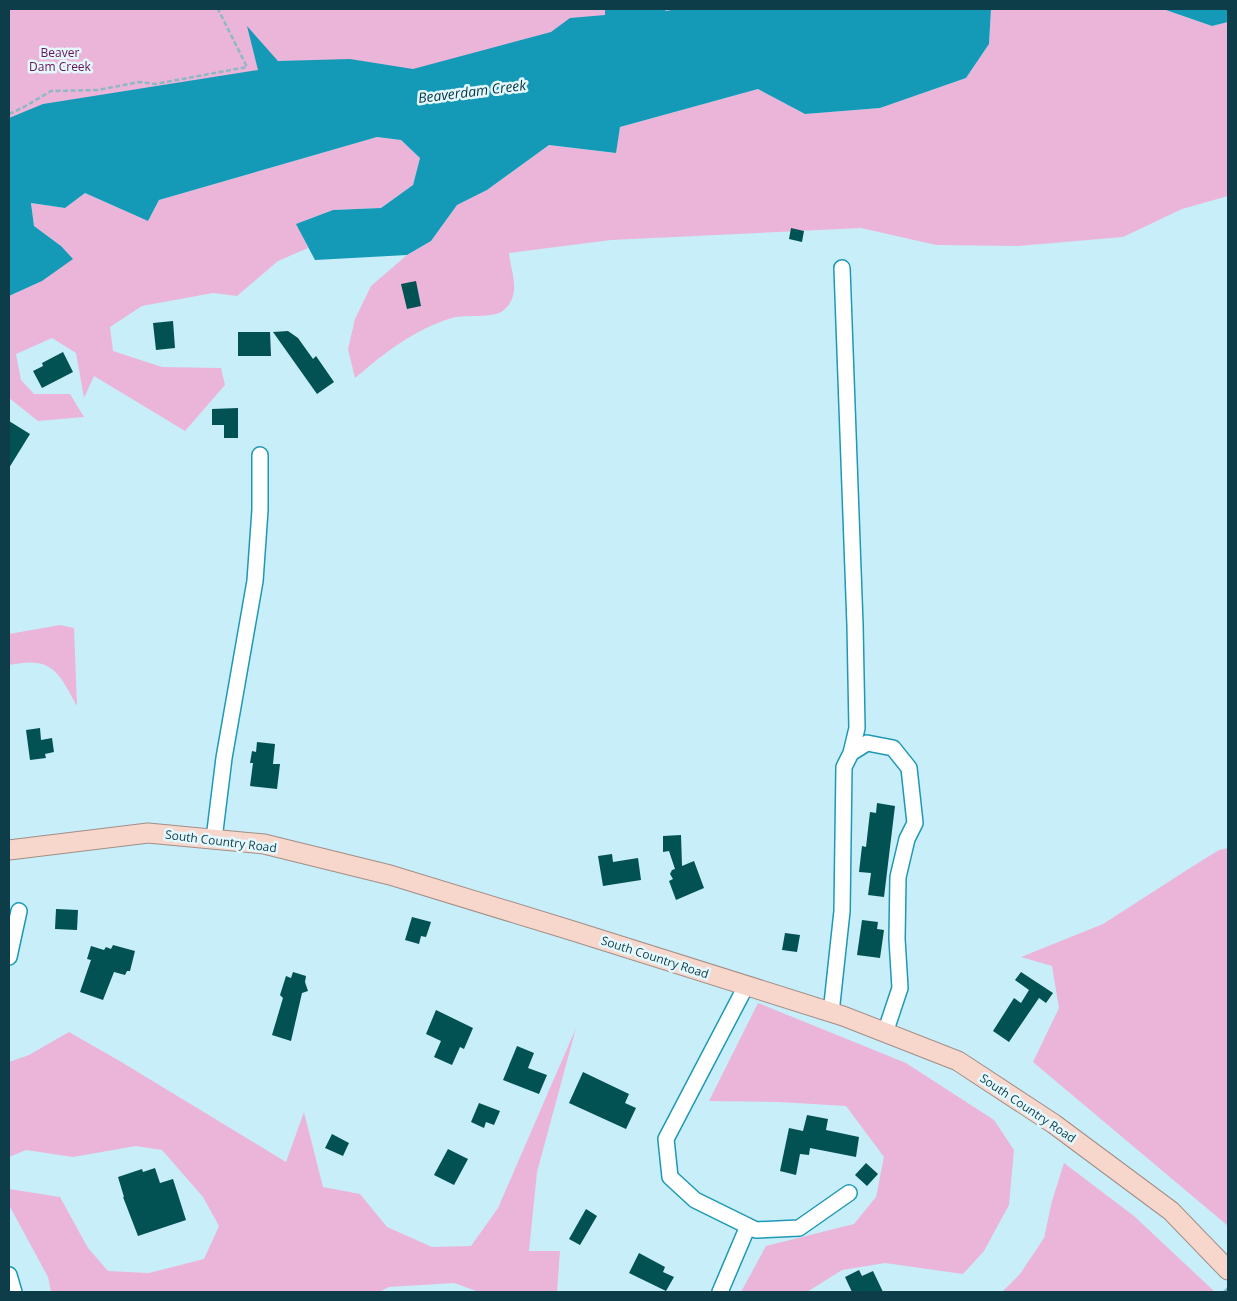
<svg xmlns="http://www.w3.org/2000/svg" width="1237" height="1301" viewBox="0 0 1237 1301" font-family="'Open Sans',sans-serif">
  <rect width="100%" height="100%" fill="#c8eefa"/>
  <!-- green -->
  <path fill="#ebb5da" d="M 9,9 L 811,9 L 415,83 L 9,125 Z
    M 991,9 L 1163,9 L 1212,26 L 1228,22 L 1228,196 L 1182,209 L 1123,237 L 1018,246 L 936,245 L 861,228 L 611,240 L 509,253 C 511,273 522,294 504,310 C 494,319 466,314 452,318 C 413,330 386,352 355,378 L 348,349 L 355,319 L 371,286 L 407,255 L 431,241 L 457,205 L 487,190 L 549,145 L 615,153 L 620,127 L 758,89 L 805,114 L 880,108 L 966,78 L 989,44 Z
    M 377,137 L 401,140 L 420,158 L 413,185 L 381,208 L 333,210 L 297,224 L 308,248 L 278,261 L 237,296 L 213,293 L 142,306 L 110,327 L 113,351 L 162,367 L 221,368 L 225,385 L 185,431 L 94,376 L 84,398 L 76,353 L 52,338 L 16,354 L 21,380 L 34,394 L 70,394 L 84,417 L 38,421 L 9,398 L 9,296 L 42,281 L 61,246 L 34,226 L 31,203 L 65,208 L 85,193 L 148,221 L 159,200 Z
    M 60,625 L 74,628 L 77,706 C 58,671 52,656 9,665 L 9,634 Z
    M 1228,848 L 1228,1226 L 1033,1062 L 1059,1008 L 1052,966 L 1021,957 L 1103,924 L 1190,868 L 1219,850 Z
    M 758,1003 L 906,1063 L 994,1120 L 1014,1150 L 1009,1205 L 984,1251 L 963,1274 L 885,1263 L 842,1270 L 807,1292 L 741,1292 L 766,1246 L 854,1224 L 876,1197 L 884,1157 L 846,1106 L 779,1102 L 709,1101 Z
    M 576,1028 L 537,1172 L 529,1251 L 560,1251 L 557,1292 L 479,1292 L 454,1283 L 389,1287 L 379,1292 L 51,1292 L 48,1277 L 9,1205 L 9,1189 L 60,1197 L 88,1248 L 108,1271 L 149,1273 L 204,1259 L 219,1226 L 203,1197 L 162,1150 L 136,1146 L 73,1157 L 26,1150 L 9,1157 L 9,1062 L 29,1055 L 69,1032 L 123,1063 L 286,1162 L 304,1112 L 323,1187 L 360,1194 L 387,1227 L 432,1247 L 471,1246 L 498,1208 Z
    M 1064,1163 L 1134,1216 L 1215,1292 L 1002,1292 L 1020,1274 L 1044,1238 L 1052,1201 Z"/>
  <!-- water -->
  <path fill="#149ab7" d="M 605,9 L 664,9 L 666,11 L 677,9 L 991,9 L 989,44 L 966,78 L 880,108 L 805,114 L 758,89 L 620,127 L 616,153 L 549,145 L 487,190 L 457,205 L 431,241 L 407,255 L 315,260 L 296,224 L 333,210 L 381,208 L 413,185 L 420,158 L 401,140 L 377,137 L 159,200 L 148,221 L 85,193 L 65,208 L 31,203 L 34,226 L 61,246 L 73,259 L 42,281 L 9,296 L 9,118 L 43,104 L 258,70 L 247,26 L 278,61 L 350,59 L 413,69 L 551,32 L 570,18 L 605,15 Z
    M 1163,9 L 1228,9 L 1228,22 L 1212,26 Z"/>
  <!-- building -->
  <path fill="#025153" d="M 791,228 L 804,231 L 802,242 L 789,239 Z
    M 416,281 L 421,306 L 407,309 L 401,284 Z
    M 173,321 L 175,348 L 156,350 L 153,323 Z
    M 288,331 L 298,338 L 313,359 L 316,356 L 334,382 L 317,394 L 273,332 Z
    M 238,332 L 270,332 L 271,356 L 238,356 Z
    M 63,352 L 73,372 L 42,388 L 33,371 L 43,366 L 42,363 Z
    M 238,408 L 238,438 L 224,438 L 224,425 L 212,425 L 212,409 Z
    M 9,421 L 30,434 L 9,468 Z
    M 40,728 L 41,740 L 52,738 L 54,752 L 45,754 L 46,758 L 30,760 L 26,730 Z
    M 257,742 L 275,744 L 273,764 L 280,764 L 277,789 L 250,786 L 253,763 L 250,763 L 252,751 L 256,752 Z
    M 877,803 L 895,806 L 884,897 L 868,895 L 871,873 L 859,872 L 862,846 L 866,847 L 870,812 L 876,813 Z
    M 681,835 L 682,866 L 694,861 L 704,888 L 676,900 L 669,881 L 673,879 L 670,874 L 672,870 L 675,869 L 669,851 L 663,852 L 663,836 Z
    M 612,854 L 613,862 L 638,858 L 641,880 L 603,886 L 598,856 Z
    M 56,909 L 78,910 L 77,930 L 55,929 Z
    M 412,917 L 431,922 L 426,937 L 421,936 L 419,944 L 405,940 Z
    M 862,920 L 878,922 L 877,929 L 884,930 L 880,958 L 857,955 Z
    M 785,933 L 800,935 L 797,952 L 782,950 Z
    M 113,945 L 135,951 L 130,971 L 127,971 L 125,975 L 114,972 L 103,1000 L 80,992 L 91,960 L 87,959 L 91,946 L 104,950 L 106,947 L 111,949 Z
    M 293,972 L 306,976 L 305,982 L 308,991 L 302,993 L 291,1041 L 272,1035 L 283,998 L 280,995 L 286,976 L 291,978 Z
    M 1021,972 L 1053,993 L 1046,1003 L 1039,998 L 1009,1042 L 993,1031 L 1014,998 L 1021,1003 L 1029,990 L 1015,980 Z
    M 436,1010 L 473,1028 L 464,1049 L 460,1047 L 452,1065 L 434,1057 L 441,1041 L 426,1034 Z
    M 517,1046 L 534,1053 L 528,1068 L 547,1075 L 539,1094 L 503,1080 Z
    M 583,1072 L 629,1094 L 625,1103 L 636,1108 L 626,1129 L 569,1103 Z
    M 479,1103 L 500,1111 L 494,1125 L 486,1122 L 484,1128 L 471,1122 Z
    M 807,1115 L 828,1119 L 826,1130 L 859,1137 L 856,1157 L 810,1148 L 809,1155 L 800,1154 L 796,1175 L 780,1171 L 789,1128 L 803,1131 Z
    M 332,1134 L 349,1143 L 343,1156 L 325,1148 Z
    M 448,1149 L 468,1159 L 454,1185 L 434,1175 Z
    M 866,1163 L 878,1174 L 867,1186 L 855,1175 Z
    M 155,1168 L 160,1183 L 173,1179 L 186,1220 L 138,1236 L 123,1197 L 124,1197 L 118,1177 L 142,1169 L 143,1172 Z
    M 586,1209 L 597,1216 L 580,1245 L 569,1239 Z
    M 639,1253 L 665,1267 L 663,1272 L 674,1277 L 666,1291 L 629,1273 Z
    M 859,1270 L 862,1276 L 873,1271 L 883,1292 L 852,1292 L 845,1277 Z"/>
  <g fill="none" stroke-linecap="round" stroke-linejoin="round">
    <!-- minor casing -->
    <g stroke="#1e99b5" stroke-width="18">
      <path id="minor" d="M 842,268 L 855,625 L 857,728 L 851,753
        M 214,839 L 224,758 L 255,581 L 260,510 L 260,455
        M 9,957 L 19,911
        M 746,986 L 666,1139 L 670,1177 L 695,1200 L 756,1230 L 799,1228 L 849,1193
        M 831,1013 L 842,911 L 844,767 L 851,753 L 867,743 L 893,748 L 909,768 L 915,823 L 907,839 L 898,877 L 897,939 L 900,988 L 885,1033
        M 9,1275 L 14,1292
        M 720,1292 L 748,1226"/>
    </g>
    <!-- major casing -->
    <g stroke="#a28e87" stroke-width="21">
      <path id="major" d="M 9,850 L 148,833 L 264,844 L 390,875 L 570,930 L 843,1016 L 958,1061 L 1054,1124 L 1171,1211 L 1228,1270"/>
    </g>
    <!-- path -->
    <path stroke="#8fb8c4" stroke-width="2.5" stroke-dasharray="5 2.5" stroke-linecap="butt" d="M 9,114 L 24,107 L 51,91 L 98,90 L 139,82 L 155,84 L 247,67 L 218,9
      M 1224,1292 L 1228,1288"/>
    <!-- minor -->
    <use href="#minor" stroke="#fff" stroke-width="15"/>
    <!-- major -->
    <use href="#major" stroke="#f7d6cb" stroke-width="19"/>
  </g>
  <g text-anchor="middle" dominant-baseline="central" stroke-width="5" stroke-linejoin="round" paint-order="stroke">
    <!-- park labels -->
    <g font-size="12" fill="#681156" stroke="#e5f8fe">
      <text x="60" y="52">Beaver<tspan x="60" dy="14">Dam Creek</tspan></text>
    </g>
    <!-- street labels -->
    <g font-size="12" fill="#0c3d49" stroke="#e5f8fe">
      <text transform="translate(221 841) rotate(7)">South Country Road</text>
      <text transform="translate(655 957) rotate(18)">South Country Road</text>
      <text transform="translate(1028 1108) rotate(34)">South Country Road</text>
    </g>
    <!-- water labels -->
    <g font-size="14" font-style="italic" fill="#003743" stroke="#e5f8fe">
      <text transform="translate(472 91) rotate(-7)">Beaverdam Creek</text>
    </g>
  </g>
  <!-- border -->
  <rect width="1237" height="1301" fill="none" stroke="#0c3d49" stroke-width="20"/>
</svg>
